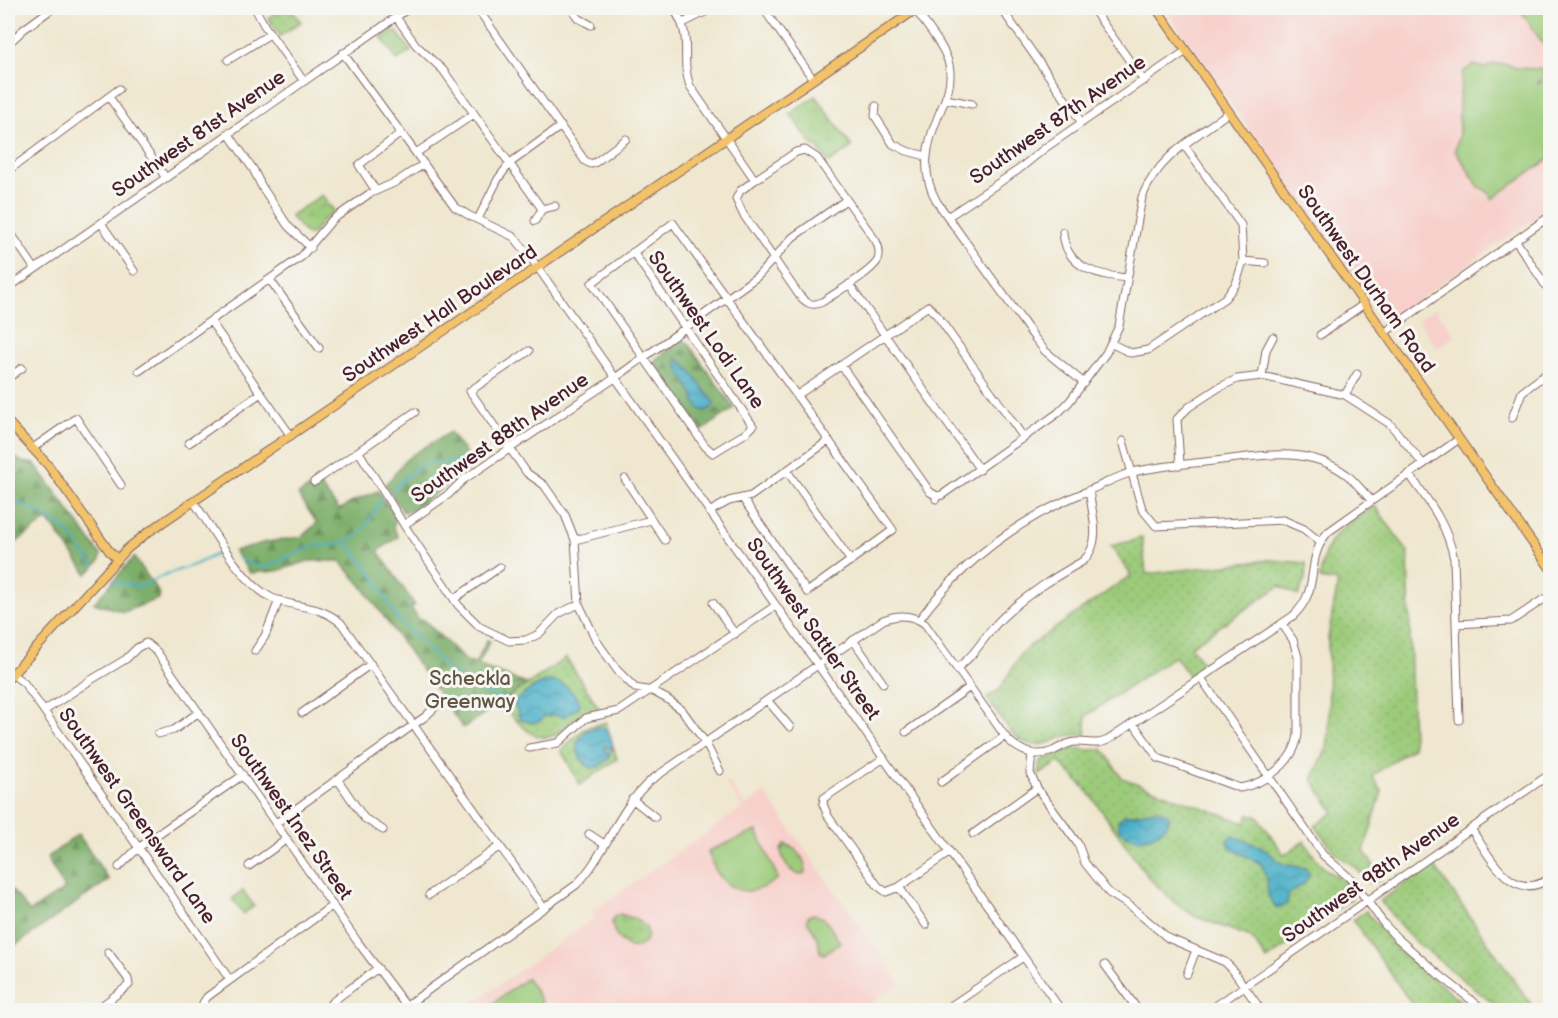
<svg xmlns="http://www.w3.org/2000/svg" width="1558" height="1018" viewBox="0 0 1558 1018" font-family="'Balsamiq Sans',sans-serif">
  <defs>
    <pattern id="grass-dots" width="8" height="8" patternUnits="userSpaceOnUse" patternTransform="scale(1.5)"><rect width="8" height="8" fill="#9ccb7a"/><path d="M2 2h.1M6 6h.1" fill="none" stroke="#88ae6a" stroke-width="1.8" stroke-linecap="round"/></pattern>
    <pattern id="forest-firs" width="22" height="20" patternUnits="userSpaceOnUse" patternTransform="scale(1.5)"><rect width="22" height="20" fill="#7daf6a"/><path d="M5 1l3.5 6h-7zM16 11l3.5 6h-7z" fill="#688e57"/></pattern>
    <pattern id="wetland-marsh" width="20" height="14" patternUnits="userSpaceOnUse" patternTransform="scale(1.5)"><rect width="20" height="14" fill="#9ccb7a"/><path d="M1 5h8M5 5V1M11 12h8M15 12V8" fill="none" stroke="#88ae6a"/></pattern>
    <pattern id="water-waves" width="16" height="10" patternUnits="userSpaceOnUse" patternTransform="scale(1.5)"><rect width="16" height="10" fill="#49b0c8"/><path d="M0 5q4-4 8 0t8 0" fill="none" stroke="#3f8fa3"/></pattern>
  </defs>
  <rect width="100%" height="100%" fill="#f6f6f2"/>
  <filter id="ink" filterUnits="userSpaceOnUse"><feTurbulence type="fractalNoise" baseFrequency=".0167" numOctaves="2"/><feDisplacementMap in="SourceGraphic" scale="12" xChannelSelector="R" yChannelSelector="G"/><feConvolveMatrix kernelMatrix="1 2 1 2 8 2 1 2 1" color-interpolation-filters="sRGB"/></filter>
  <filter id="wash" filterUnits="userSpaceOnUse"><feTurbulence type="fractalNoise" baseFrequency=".008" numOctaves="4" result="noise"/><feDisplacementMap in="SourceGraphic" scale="24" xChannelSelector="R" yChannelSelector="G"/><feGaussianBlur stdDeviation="1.35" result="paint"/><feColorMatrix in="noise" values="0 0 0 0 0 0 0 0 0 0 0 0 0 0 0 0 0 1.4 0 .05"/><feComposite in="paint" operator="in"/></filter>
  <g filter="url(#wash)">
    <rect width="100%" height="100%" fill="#efe7cf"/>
    <!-- built -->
    <path fill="#f7d0cb" d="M 1164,8 L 1550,8 L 1550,207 L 1398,314 L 1391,317 L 1382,316 L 1377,312 Z
      M 1435,308 L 1455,336 L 1437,348 L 1418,320 Z
      M 729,782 L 745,806 L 765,793 L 900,983 L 860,1010 L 463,1010 L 596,917 L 592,911 L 743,808 L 726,784 Z"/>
    <!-- grass -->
    <path fill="url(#grass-dots)" stroke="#737552" stroke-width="1.5" d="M 283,8 L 291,8 L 301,22 L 280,36 L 268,18 Z
      M 1375,506 L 1408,552 L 1413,747 L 1372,776 L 1382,791 L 1364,851 L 1382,878 L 1372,883 L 1367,882 L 1356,868 L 1335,853 L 1315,826 L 1334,812 L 1312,779 L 1327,748 L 1329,731 L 1328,638 L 1338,582 L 1320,579 C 1323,535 1342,528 1375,506 Z
      M 1142,537 L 1146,574 L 1270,560 L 1306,563 L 1305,579 L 1298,596 L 1280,586 L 1191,646 L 1204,666 L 1189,676 L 1175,656 L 1086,716 L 1086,735 C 1071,733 1064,737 1050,742 C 1019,756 1001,718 987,698 L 1000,689 L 1020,655 L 1031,645 L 1131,575 L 1111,546 L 1135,540 Z
      M 566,658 L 599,708 C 583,712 575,718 563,729 C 539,753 516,720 500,703 Z
      M 606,722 L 617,759 L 580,785 L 561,750 L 585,728 Z
      M 1074,748 L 1090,750 L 1103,749 L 1122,778 L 1245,823 L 1249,814 L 1258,817 L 1284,855 L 1304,841 C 1310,849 1315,858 1321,865 C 1331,875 1354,882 1352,898 L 1267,960 L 1251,937 L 1196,917 L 1175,903 L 1148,877 L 1090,794 L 1059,762 L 1039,775 L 1040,761 Z
      M 1433,864 L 1535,1010 L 1503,1010 L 1487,999 L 1411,938 L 1380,901 Z
      M 1366,911 L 1399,951 L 1472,1010 L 1416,1010 L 1353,920 Z"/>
    <!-- forest -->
    <path fill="url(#forest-firs)" stroke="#64674a" stroke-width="1.5" d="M 683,340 L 687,342 L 734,408 L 702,431 L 654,363 L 657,358 Z
      M 450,432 L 474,465 L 411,511 L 403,512 L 385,484 C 395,477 398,466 408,458 C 421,448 437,441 450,432 Z
      M 8,452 L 22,462 L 35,464 L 101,555 L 100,561 L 87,574 L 48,520 L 15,543 L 8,533 Z
      M 313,485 L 315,488 L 320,485 L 339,510 L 354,501 L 378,491 L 396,517 L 393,527 L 398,537 L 378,551 L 415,605 L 411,608 L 420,621 L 423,619 L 466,661 L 475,664 L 487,640 L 490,641 L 478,665 L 527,684 L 463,728 L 362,586 L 340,561 L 308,561 L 277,571 L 250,573 L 234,551 L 266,542 L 301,537 L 317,523 L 298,495 Z
      M 134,557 L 160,594 L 158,599 L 124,612 L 94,603 Z
      M 78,834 L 109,880 L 10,949 L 8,946 L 8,886 L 30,912 L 65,889 L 47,858 Z"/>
    <!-- wetland -->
    <path fill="url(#wetland-marsh)" stroke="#737552" stroke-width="1.5" d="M 391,31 L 397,32 L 411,51 L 397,60 L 381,37 Z
      M 816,96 L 852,147 L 829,163 L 818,148 L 811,143 L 790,114 Z
      M 322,195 L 334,211 L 322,221 L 312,234 L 307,235 L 290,216 Z
      M 785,844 C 797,848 804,858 806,870 L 803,875 C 790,875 783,862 781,850 Z
      M 620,914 L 635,919 L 646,927 C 650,940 643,949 629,947 C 620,942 612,932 612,921 L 615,916 Z"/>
    <!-- green -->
    <path fill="#9ccb7a" stroke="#737552" stroke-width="1.5" d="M 1519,8 L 1550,8 L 1550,54 Z
      M 1492,64 L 1507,64 L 1515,68 L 1543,69 L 1543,77 L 1537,84 L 1550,78 L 1550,158 L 1492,199 L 1487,191 L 1479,187 L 1455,150 L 1459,135 L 1459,102 L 1463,72 L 1473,65 L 1485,68 Z
      M 757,831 L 778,878 C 746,904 718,888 708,851 Z
      M 243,891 L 254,906 L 243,914 L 232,899 Z
      M 813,914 L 824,918 L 840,942 L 824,954 L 820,952 L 818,939 L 807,920 L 808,916 Z
      M 527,978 L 540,998 L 544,1010 L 484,1010 Z"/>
    <!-- water -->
    <path fill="url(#water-waves)" stroke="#4a687a" stroke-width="1.5" d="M 677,358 C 691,368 692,373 702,387 C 707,395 725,406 704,411 L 699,408 L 694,401 L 695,398 L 678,368 Z
      M 547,681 C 564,681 571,689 580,703 L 579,707 L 564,717 L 556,715 L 545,716 L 540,721 L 534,723 L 520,720 L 514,702 L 531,689 Z
      M 598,727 L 603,727 L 611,736 L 613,750 L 605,746 L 605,750 L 610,753 L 609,758 L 598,767 L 591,768 C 582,762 576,753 577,742 L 587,730 Z
      M 1159,810 L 1167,814 L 1170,818 C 1161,839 1135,846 1119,829 L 1118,821 L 1124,815 C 1136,815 1146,811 1159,810 Z
      M 1233,836 L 1262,847 L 1282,864 L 1305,868 L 1310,874 L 1305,883 L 1289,894 L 1287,904 L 1276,908 L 1268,896 L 1267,879 L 1261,864 L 1230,848 L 1227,840 Z"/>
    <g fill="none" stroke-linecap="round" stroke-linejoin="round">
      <!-- stream -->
      <path stroke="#49b0c8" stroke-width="2" d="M 393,490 C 402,481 410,471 422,465 C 430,461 466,462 479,460
        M 8,498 L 34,510 L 66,529 L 94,566
        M 346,542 L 369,569 L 397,618 L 423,644
        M 238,558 L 247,563 L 265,568 L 317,544 L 324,546 L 346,542 L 361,533 L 381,501
        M 115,582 L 141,587 L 164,575 L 194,565 L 219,553 L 225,555
        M 427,648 L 444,665 L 479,691 L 514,702"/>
    </g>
  </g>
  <g filter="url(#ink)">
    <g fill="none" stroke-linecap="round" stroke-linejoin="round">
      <!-- minor casing -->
      <g stroke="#846564" stroke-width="9">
        <path id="minor" d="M 255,8 L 264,25 L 303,80
          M 477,8 L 585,161 L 591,164 L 596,162 L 626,139
          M 571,8 L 578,18 L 591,25
          M 673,8 C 695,38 679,56 690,86 L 755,180
          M 763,8 L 813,79
          M 1001,8 L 1082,123
          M 1092,8 L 1144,81
          M 915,9 C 925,24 946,48 949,65 C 953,82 946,98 939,114 C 926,145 920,172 937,202 L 1034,337 L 1045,351 L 1084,383
          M 396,17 L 416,45 L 443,70 L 542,209
          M 683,23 L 713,8
          M 8,44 L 24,29 L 53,8
          M 343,53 L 455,207 L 470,216 L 514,237 L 531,258 L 1061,1010
          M 228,60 L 270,34
          M 109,97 L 166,178
          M 946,99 L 972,104
          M 876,106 L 875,116 L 893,144 L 907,151 L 926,156
          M 228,133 L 253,169 L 262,187 L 288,226 L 311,248
          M 805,150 L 817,158 L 876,241 C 879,247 880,254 878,260 C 872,272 834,294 822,302 C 812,307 806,303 799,295 L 743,214 L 736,199 L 740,191 L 755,180 L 796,152 Z
          M 416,153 L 474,114
          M 8,171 L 119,89
          M 376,191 L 359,165 L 401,133
          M 949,216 L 1018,170 L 1045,148 L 1186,51
          M 478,219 L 498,179 L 510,163 L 561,126
          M 535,221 L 542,209 L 555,206
          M 101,223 L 134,271
          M 8,229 L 35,269
          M 1063,232 C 1065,268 1097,275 1127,278
          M 1516,241 L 1550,292
          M 633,252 L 753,426 L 746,433 L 713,453 L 705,446 L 592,283 L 673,223 L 893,530 L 807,592 L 743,499
          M 1243,261 L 1265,263
          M 270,280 L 319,348
          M 849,284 L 980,470
          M 8,288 L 409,8
          M 211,322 L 291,436
          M 1384,333 L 1550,216
          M 1320,335 L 1364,304
          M 1112,344 L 1131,353 L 1148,350 L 1225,298 L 1236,284 L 1243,261 L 1241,225 L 1184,145
          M 529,351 L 470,391 L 527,473 L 544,485 L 565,515 L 575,540 L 579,604 L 596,640 L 617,670 L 635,688 L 652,691 L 667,699 L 682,710 L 705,742 L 720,771
          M 841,365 L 930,492 L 937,496
          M 139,371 L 301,257 L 332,220 L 369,194 L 396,182 L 424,164
          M 1262,376 L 1266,350 L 1273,337
          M 8,378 L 22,368
          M 1345,395 L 1357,374
          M 796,396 L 928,306 L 936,314 L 1024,438
          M 1512,418 L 1522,392 L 1550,371
          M 1123,441 L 1142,509 L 1156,526 L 1283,520 L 1304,529 L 1320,542
          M 189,443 L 261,393
          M 33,448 L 76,418 L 121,485
          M 359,452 L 404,525 L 458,605 L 480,627 L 509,641 L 526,640 L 539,634 L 558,614 L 579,604
          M 1180,465 L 1177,419 L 1189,407 L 1218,388 L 1237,379 L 1262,376 L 1345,395 L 1390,424 L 1423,464
          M 787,471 L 851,561
          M 1409,474 C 1430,503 1447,524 1454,559 L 1459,720
          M 625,479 L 665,540
          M 314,482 L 415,412
          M 936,499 L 937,496 L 942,495 L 1058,413 L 1069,402 L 1106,353 L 1119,326 L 1142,197 C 1159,155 1195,138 1229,112
          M 194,502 C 213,530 242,584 272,598 C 297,609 319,604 341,623 L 544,908
          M 709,512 L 729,501 L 751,496 L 828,441
          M 404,525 L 449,494 L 463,480 L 615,378 L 758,276 L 793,237 L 846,200
          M 575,540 L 651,520
          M 454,599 L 500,567
          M 713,603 L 735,634
          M 919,620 C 963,560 1022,517 1090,490 C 1104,484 1118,476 1133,472 C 1159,466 1187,464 1214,461 C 1259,456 1306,445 1346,474 C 1355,481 1363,492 1371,500
          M 1456,624 L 1511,621 L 1544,599
          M 853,640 L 883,683
          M 255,651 L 265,636 L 279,600
          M 957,668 C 977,654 985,634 1003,617 C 1027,594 1055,577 1083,561 C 1103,542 1092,515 1089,490
          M 12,674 L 24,683 L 44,711 L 230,980
          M 1201,678 L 1323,855 L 1352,880 L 1384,924 L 1397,938 L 1437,973 L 1484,1010
          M 767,700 L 790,727
          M 44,711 L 91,680 L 126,659 L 137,648 L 146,643 L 157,652 L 357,941 L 409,1010
          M 302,713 L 371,664
          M 1133,723 L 1158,758 L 1240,788 C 1267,783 1295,761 1298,734 L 1298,657 L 1293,640 L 1282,624
          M 906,732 L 970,687
          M 158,734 L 174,730 L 199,712
          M 529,748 L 558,743 L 586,718 L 619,711 L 775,606
          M 1032,753 L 1030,773 L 1037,788 L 1078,844 L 1085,863 L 1109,893 L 1130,906 L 1168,938 L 1225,962 L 1232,969 L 1261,1010
          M 884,758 L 824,798 L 823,804 L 828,816 L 878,886 L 886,892 L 899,887 L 950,852
          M 338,780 L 364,818 L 383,830
          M 941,782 L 1005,736
          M 632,799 L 655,817
          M 276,823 L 426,716 L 441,701
          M 1471,829 C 1490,856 1512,905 1550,878
          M 589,834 L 604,844
          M 973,834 L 1037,788
          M 249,866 L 287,839
          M 119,867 L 138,848 L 243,775
          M 899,887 L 926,925
          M 429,895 L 500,846
          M 1105,965 L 1138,1010
          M 1187,974 L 1196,950
          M 406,1006 L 576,885 C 606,855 617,810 651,780 L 883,620 C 898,614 912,614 925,624 L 1005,736 C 1016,750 1035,759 1053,751 C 1060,748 1065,743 1075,742 C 1087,741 1096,746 1108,740 L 1293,616 C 1323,587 1303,562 1328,532 L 1459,439
          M 96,1010 L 129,985 L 128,979 L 108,952
          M 207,1010 L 203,1003 L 207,997 L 333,905
          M 326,1010 L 332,1002 L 378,968
          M 945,1010 L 1023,957
          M 1210,1010 L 1550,774"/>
      </g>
      <!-- major casing -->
      <g stroke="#846564" stroke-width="10">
        <path id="major" d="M 1156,8 L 1550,568
          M 8,422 L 48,465 L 110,552 L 118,559
          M 8,679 L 127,549 L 147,533 L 918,8"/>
      </g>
      <!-- minor -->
      <use href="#minor" stroke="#fff" stroke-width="7"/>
      <!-- major -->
      <use href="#major" stroke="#f2c36a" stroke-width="8"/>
    </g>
  </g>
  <g text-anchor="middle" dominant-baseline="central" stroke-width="6" stroke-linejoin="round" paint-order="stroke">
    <!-- street labels -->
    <g font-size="20" fill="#4a1f2b" stroke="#f6f6f2">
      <text transform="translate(1058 120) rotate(-35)">Southwest 87th Avenue</text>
      <text transform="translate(199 134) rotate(-35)">Southwest 81st Avenue</text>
      <text transform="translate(1366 279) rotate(55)">Southwest Durham Road</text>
      <text transform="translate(440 314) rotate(-34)">Southwest Hall Boulevard</text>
      <text transform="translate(706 330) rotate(55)">Southwest Lodi Lane</text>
      <text transform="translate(500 438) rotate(-35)">Southwest 88th Avenue</text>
      <text transform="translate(813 629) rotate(55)">Southwest Sattler Street</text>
      <text transform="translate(137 816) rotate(55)">Southwest Greensward Lane</text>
      <text transform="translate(291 817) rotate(55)">Southwest Inez Street</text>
      <text transform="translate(1371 878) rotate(-35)">Southwest 98th Avenue</text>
    </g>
    <!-- park labels -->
    <g font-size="20" fill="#635343" stroke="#f6f6f2">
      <text x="470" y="679">Scheckla<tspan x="470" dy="23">Greenway</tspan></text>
    </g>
  </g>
  <!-- margin -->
  <rect width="1558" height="1018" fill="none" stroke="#f6f6f2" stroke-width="30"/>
</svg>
